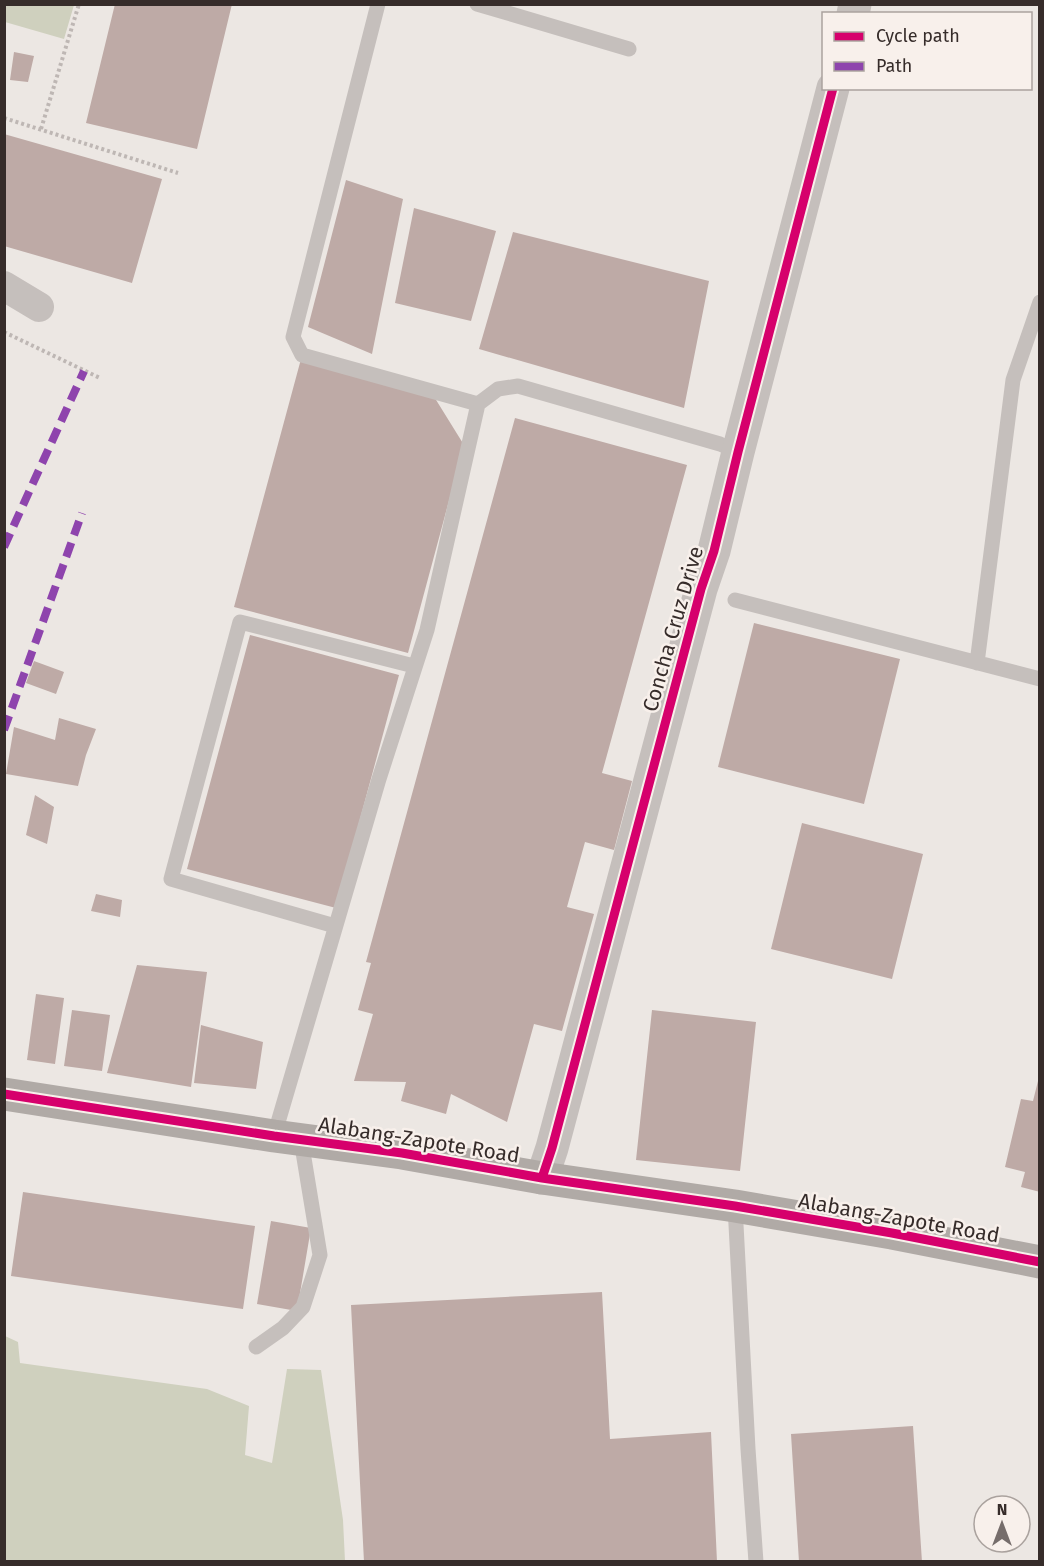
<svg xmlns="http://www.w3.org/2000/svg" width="1044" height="1566" viewBox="0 0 1044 1566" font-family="'Fira Sans',sans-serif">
  <rect width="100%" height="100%" fill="#ece7e3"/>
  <!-- green -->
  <path fill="#cfd0be" d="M 4,5 L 5,4 L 74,5 L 64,39 L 5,22 Z
    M 5,1336 L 18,1342 L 20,1363 L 207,1389 L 249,1406 L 245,1455 L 272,1463 L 287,1369 L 321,1370 L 343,1520 L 345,1561 L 5,1561 Z"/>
  <!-- building -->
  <path fill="#beaaa6" d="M 115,4 L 232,4 L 197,149 L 86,123 Z
    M 14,52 L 34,56 L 28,82 L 10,80 Z
    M 4,134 L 162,179 L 132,283 L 4,246 Z
    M 346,180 L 403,199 L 372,354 L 308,327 Z
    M 414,208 L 496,231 L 471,321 L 395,303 Z
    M 513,232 L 709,281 L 684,408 L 479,349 Z
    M 301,359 L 433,395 L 464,445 L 408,653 L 234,607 Z
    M 515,418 L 687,465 L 602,773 L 632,781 L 614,850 L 585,842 L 567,907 L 594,914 L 562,1031 L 534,1024 L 507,1122 L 451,1094 L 446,1114 L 401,1101 L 406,1082 L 354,1081 L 373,1014 L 358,1010 L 371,963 L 366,962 Z
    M 754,623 L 900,659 L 864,804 L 718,767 Z
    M 250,635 L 399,675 L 336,908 L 187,869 Z
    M 34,661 L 64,672 L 56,694 L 26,683 Z
    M 59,718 L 96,729 L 86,755 L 78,786 L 6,774 L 14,727 L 55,740 Z
    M 35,795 L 54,807 L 47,844 L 26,835 Z
    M 802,823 L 923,854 L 892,979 L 771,949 Z
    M 96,894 L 122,900 L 120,917 L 91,911 Z
    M 137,965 L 207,972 L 191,1087 L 107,1073 Z
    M 36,994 L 64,998 L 55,1064 L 27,1060 Z
    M 72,1010 L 110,1015 L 102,1071 L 64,1066 Z
    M 652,1010 L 756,1022 L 740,1171 L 636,1160 Z
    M 201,1025 L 263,1042 L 256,1089 L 194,1083 Z
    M 1039,1077 L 1040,1077 L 1040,1192 L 1021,1187 L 1025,1172 L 1005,1167 L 1021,1099 L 1033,1101 Z
    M 23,1192 L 255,1226 L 243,1309 L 11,1276 Z
    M 271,1221 L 311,1228 L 297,1311 L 257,1304 Z
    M 602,1292 L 610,1439 L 711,1432 L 717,1562 L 364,1562 L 351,1305 Z
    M 913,1426 L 922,1562 L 799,1562 L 791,1434 Z"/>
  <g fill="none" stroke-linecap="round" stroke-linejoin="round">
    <!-- path -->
    <path stroke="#beb7b4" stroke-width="4" stroke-dasharray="3 3" stroke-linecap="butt" d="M 4,118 L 178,173
      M 41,129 L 79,4
      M 4,332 L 100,378"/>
    <!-- service -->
    <path stroke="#c5bfbc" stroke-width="15" d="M 378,4 L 293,337 L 302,355 L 478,404
      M 477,4 L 629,49
      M 735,600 L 1040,679
      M 977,663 L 1013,380 L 1040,302
      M 335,926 L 171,879 L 240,622 L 414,666
      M 274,1136 L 379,779 L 427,630 L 478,404 L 498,389 L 518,386 L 720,444 L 738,452
      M 735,1206 L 748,1449 L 756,1562
      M 256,1347 L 283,1328 L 303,1307 L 320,1255 L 301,1140"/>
    <!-- minor -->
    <path stroke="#c5bfbc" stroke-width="30" d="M 4,286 L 39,307"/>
    <!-- tertiary -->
    <path stroke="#c5bfbc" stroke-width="33" d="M 853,14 L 855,4
      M 542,1178 L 552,1148 L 701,589 L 714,551 L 738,452 L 833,88"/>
    <!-- trunk -->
    <path stroke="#b0aaa6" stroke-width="33" d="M 4,1094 L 274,1136 L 402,1153 L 542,1178 L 735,1206 L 892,1233 L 1040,1262"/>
    <!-- quiet -->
    <path stroke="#8e44ad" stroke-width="8" stroke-dasharray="15 8" stroke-linecap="butt" d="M 4,547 L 84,371
      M 4,730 L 82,513"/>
    <!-- cycleway casing -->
    <g stroke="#f8f0eb" stroke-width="13">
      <path id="cycleway" d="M 4,1094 L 274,1136 L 402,1153 L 542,1178 L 735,1206 L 892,1233 L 1040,1262
        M 542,1178 L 552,1148 L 701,589 L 714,551 L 738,452 L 833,88"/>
    </g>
    <!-- cycleway -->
    <use href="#cycleway" stroke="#d6006c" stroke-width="9"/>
  </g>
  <g text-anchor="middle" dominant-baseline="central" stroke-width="5" stroke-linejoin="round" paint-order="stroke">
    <!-- street labels -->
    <g font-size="21" fill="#362c2a" stroke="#f8f0eb">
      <text transform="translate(673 629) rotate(-74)">Concha Cruz Drive</text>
      <text transform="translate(419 1140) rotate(9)">Alabang-Zapote Road</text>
      <text transform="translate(899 1218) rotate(10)">Alabang-Zapote Road</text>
    </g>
  </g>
  <!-- border -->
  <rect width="1044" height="1566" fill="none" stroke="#362c2a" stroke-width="12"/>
  <!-- legend -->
  <rect x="822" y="12" width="210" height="78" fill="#f8f0eb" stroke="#aaa29e" stroke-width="1.5"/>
  <rect x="834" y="32" width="30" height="9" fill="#d6006c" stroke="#aaa29e" stroke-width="1.5"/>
  <text x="876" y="42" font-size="18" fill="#362c2a">Cycle path</text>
  <rect x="834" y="62" width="30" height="9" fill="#8e44ad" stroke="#aaa29e" stroke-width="1.5"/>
  <text x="876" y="72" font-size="18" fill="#362c2a">Path</text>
  <!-- north arrow -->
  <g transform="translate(1002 1524)"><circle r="28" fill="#f8f0eb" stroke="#aaa29e" stroke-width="1.5"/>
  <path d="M0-4.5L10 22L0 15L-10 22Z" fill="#766d6b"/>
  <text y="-9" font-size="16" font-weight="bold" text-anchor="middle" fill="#362c2a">N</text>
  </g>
</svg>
